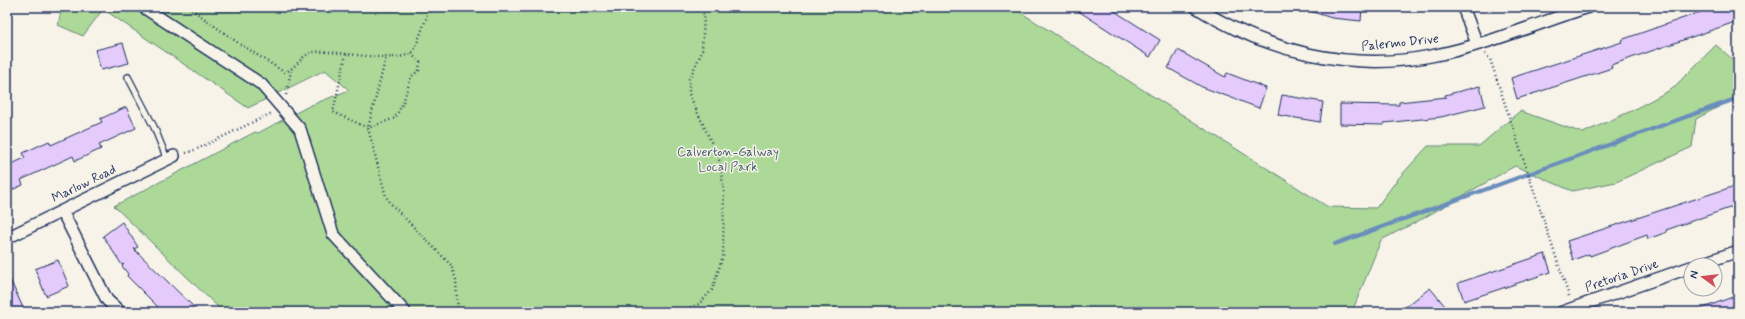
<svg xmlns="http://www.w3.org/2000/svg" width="1745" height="319" viewBox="0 0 1745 319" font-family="Mynerve,sans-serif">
  <rect width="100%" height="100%" fill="#f7f3e8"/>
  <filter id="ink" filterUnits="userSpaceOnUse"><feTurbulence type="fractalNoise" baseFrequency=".025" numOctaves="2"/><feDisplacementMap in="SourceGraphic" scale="8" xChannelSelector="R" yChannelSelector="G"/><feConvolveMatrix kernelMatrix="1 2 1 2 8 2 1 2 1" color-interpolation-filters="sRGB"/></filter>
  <g filter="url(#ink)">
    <!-- green -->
    <path fill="#add998" stroke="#64847b" d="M 62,7 L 1012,7 L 1328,207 L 1376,208 L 1397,180 L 1428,146 L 1479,146 L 1520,111 L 1583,133 L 1631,111 L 1672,89 L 1716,45 L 1738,64 L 1738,99 L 1735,98 L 1696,119 L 1692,147 L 1616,182 L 1572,191 L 1515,166 L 1420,220 L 1381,240 L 1352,312 L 223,312 L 114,206 L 255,132 L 258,133 L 309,106 L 349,90 L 325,70 L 248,108 L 103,9 L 83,36 L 58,25 Z"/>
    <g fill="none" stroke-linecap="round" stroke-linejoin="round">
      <!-- stream -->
      <path stroke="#6b8ebc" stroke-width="4" d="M 1335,244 L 1738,98"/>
    </g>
    <!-- building -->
    <path fill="#e4cbfb" stroke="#1b2f5e" d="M 1072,7 L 1108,7 L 1160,40 L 1150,57 Z
      M 1306,7 L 1362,7 L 1361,21 L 1332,18 L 1306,10 Z
      M 1715,7 L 1738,7 L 1738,21 L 1611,65 L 1612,68 L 1517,99 L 1511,78 L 1622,42 L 1621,40 Z
      M 123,43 L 129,63 L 101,70 L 95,50 Z
      M 1178,50 L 1225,77 L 1227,73 L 1266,88 L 1259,108 L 1202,87 L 1168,68 Z
      M 1480,86 L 1485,106 L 1441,117 L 1384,123 L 1384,125 L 1340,124 L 1340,104 L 1399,105 L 1399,102 L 1446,97 L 1445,95 Z
      M 1282,95 L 1323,102 L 1320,122 L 1278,115 Z
      M 126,107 L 136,128 L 99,145 L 101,149 L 75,161 L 73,156 L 21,180 L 23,185 L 7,192 L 7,166 L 25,158 L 23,153 L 49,141 L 51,145 L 102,122 L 100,119 Z
      M 1738,185 L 1738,205 L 1666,230 L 1667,232 L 1648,239 L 1647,235 L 1590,256 L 1589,254 L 1573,260 L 1567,241 Z
      M 122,222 L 138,247 L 134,249 L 199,312 L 163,312 L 127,276 L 128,274 L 122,266 L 124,264 L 122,265 L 103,236 Z
      M 1545,254 L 1551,272 L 1464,301 L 1458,283 Z
      M 58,260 L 69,286 L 46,296 L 35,269 Z
      M 7,273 L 25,312 L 7,312 Z
      M 1430,288 L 1445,306 L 1438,312 L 1399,312 Z
      M 1738,295 L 1738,312 L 1695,312 L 1695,311 Z"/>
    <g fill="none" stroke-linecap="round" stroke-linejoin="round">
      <!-- service casing -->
      <g stroke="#1b2f5e" stroke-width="8">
        <path id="service" d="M 128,77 L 154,127 L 167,159"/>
      </g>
      <!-- minor casing -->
      <g stroke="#1b2f5e" stroke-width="14">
        <path id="minor" d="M 143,7 L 261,84 L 300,129 L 333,234 L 405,312
          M 1196,7 C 1265,51 1349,72 1431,56 C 1484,46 1536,24 1588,7
          M 1463,7 L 1477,44
          M 62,211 L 107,300 L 120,312
          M 7,238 L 174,156
          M 1698,265 L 1738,251
          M 1562,312 L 1691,267"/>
      </g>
      <!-- path -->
      <path stroke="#1b2f5e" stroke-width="2.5" stroke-dasharray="1 3" stroke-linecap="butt" d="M 188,7 L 237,42 L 284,72 C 297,69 301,54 314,52 C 335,49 399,66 414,51 L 428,14 L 435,7
        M 346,54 L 333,112 L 368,128 L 386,57
        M 411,54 L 420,62 L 419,70 L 411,77 L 403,103 L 395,118 L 368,128 L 386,197 L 393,206 L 451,265 L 456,280 L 457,301 L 459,312
        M 1485,54 L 1490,59 L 1569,296
        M 286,95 L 291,71
        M 186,153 L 197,149 L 272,113
        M 679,312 L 699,304 L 712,290 L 723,256 L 724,191 L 719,159 L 689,94 L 689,79 L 702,52 L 704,16 L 701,7"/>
      <!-- service -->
      <use href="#service" stroke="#f7f3e8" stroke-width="5.5"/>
      <!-- minor -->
      <use href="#minor" stroke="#f7f3e8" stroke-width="11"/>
    </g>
  </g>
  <g text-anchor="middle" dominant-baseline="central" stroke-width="3" stroke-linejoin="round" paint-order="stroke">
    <!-- street labels -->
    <g font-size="13" fill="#1b2f5e" stroke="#f7f3e8">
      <text transform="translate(1400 43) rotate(-6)">Palermo Drive</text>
      <text transform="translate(84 184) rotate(-26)">Marlow Road</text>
      <text transform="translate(1622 276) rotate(-19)">Pretoria Drive</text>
    </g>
    <!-- park labels -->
    <g font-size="13" fill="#405a6c" stroke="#f7f3e8">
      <text x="728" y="152">Calverton-Galway<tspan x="728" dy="15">Local Park</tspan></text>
    </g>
  </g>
  <!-- margin -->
  <rect width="1745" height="319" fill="none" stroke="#f7f3e8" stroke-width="24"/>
  <rect x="12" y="12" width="1721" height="295" fill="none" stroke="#1b2f5e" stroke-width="1.5" filter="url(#ink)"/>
  <!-- north arrow -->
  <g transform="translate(1703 277) rotate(285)"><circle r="19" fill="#f7f3e8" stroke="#9fa5b1"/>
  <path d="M0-3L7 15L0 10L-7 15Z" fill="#d1495b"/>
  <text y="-6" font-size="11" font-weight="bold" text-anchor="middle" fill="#1b2f5e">N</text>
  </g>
</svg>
